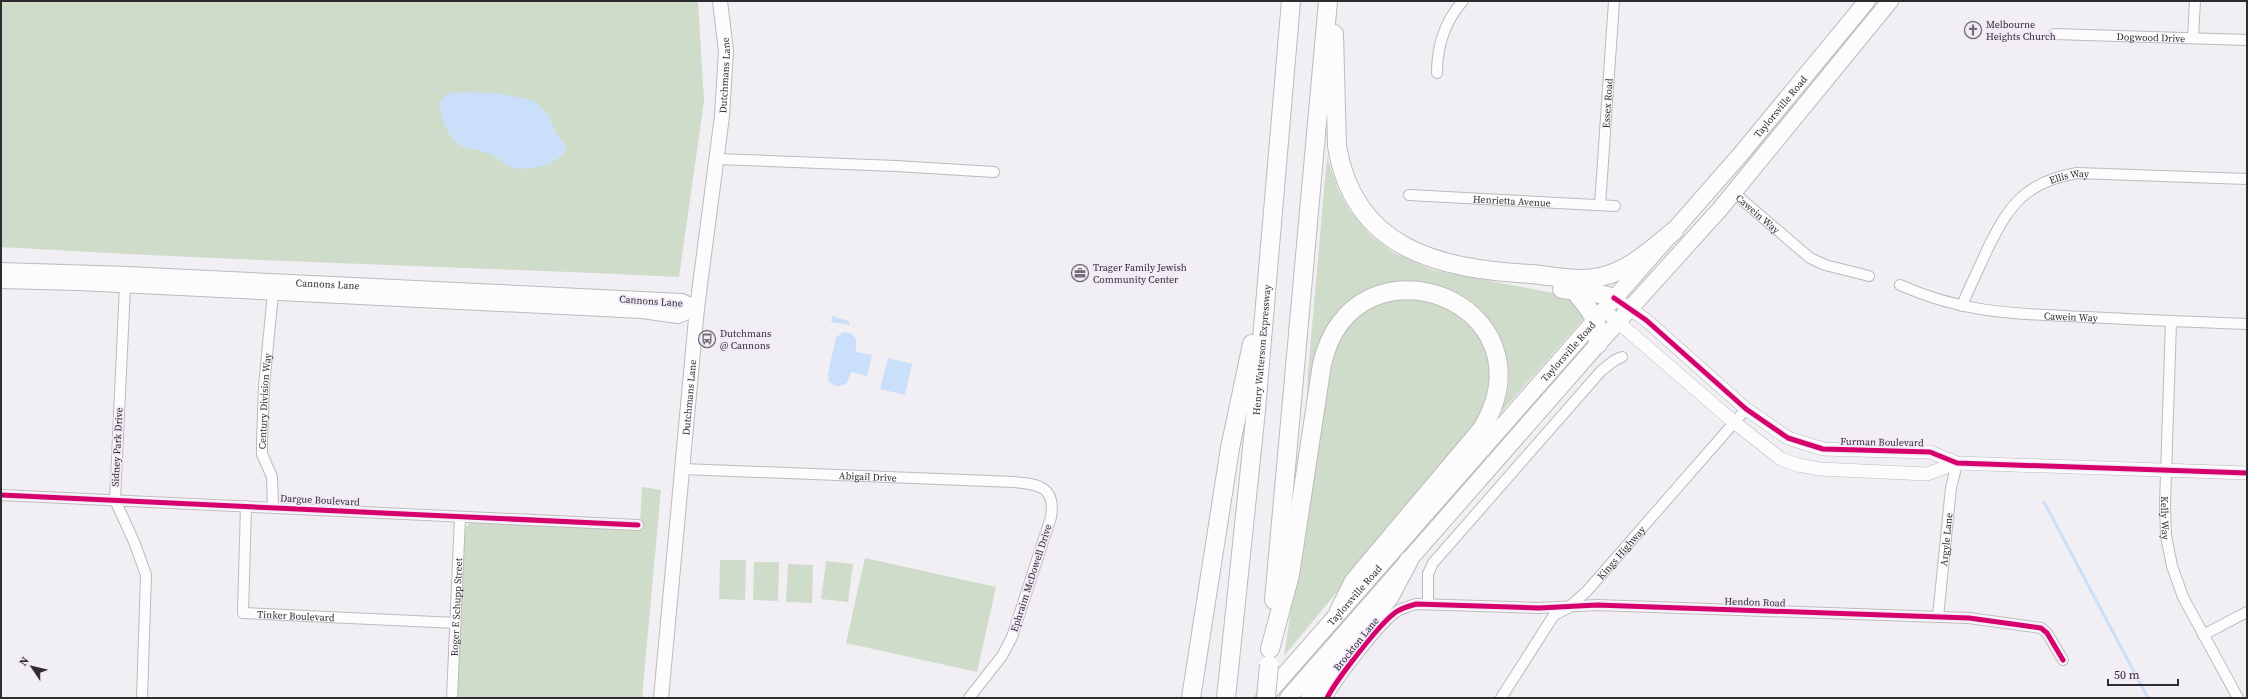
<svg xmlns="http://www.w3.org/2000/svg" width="2248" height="699" viewBox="0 0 2248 699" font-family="'Source Serif 4',serif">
  <rect width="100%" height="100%" fill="#f1eef4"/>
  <!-- green -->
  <path fill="#cfdcc9" d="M 1,1 L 698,1 L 704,101 L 679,277 C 453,266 227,261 1,247 Z
    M 1327,157 L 1338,189 L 1349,210 L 1371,236 L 1394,253 L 1432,270 L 1564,295 L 1571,298 L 1587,315 L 1496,418 L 1495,417 L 1503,382 L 1457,297 L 1358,300 L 1306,421 L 1308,372 Z
    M 1417,296 L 1457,311 L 1482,338 L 1492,369 L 1481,418 L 1284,656 L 1325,381 L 1339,335 L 1375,303 Z
    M 642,487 L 661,490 L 642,698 L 454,698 L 464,530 L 470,522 L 472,522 L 475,518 L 640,526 Z
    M 865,558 L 996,587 L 977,672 L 846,643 Z
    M 720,560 L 746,560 L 745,600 L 719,599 Z
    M 826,561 L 853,564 L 848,602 L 821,599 Z
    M 754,562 L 779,562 L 778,601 L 753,600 Z
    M 788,564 L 813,565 L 812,603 L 786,602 Z"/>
  <!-- water -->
  <path fill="#cadffa" d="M 454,92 L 498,93 L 535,101 L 547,113 L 559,138 L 565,144 L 566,151 C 554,166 526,174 507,165 C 501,162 496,155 489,153 C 476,148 463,151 453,139 C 444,129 441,115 440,102 L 445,95 Z
    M 832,316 L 849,321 L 850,325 L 831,322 Z
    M 844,332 L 852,334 L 856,339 L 856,352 L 872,355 L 867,376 L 851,372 L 847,383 L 838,387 L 829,382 L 828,374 L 836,337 Z
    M 888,358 L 912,364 L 905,395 L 880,389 Z"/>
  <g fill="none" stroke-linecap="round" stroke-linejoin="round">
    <!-- stream -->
    <path stroke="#cadffa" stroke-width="3" d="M 2044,502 L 2148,698"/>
    <!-- minor casing -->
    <g stroke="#bdbabf" stroke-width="12">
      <g id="minor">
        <path id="s1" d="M 2054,34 L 2247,40"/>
        <path d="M 2193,38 L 2195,1"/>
        <path d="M 1437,73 C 1437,47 1445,21 1463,1"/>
        <path d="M 718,159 L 896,166 L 994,172"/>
        <path id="s2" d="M 1733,192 L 1810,258 L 1825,265 L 1869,276"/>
        <path id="s3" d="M 1409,195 L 1615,206"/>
        <path id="s4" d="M 1600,205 L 1614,1"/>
        <path id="s5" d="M 1900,285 C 1965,314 2017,314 2087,317 C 2140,320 2193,322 2247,324"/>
        <path d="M 125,286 L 115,500 L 135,544 L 146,575 L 142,698"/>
        <path id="s6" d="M 1962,306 C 1969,287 1979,269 1987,250 C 2009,205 2025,182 2077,173 L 2247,179"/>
        <path id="s7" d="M 2171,322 L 2165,504 L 2166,536 L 2172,566 L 2183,597 L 2238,698"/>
        <path id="s8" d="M 683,469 L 1014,482 C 1039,484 1056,487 1051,517 L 1012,637 L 1002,656 L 969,698"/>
        <path d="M 1,495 L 638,525"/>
        <path id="s9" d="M 246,506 L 243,613 L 456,623"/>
        <path id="s10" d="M 273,507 L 272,477 L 262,454 L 262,440 L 264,386 L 273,293"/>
        <path d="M 1428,604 L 1428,574 L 1433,563 L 1601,371 L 1615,360 L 1622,357"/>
        <path id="s11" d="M 1938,617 L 1951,488 L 1957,463"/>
        <path d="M 2203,635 L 2247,612"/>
        <path id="s12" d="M 452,698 L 460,517"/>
        <path d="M 1327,698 C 1337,679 1379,624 1396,612 C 1402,608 1409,606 1416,604 L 1539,608 L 1597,605 L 1969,618 L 2041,628 L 2047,633 L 2063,660"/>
        <path id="s13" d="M 1501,698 L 1554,615 L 1568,608 L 1587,591 L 1746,409"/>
      </g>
    </g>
    <!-- tertiary casing -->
    <g stroke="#bdbabf" stroke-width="14">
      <path id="tertiary" d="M 1614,298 L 1646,320 L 1746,409 L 1788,438 L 1823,449 L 1930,452 L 1957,463 L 2247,473
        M 1604,310 L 1735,423 L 1781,459 L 1798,465 L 1820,469 L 1927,474 L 1957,463"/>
    </g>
    <!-- secondary casing -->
    <g stroke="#bdbabf" stroke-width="16">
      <g id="secondary">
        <path id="s14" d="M 1,270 L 127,274 L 682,301 L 697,308"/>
        <path d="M 1,281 L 79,283 L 642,311 L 678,316 L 697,308"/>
        <path id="s15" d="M 661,698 L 697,308 L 722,116 L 726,51 L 720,1"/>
      </g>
    </g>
    <!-- primary casing -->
    <g stroke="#bdbabf" stroke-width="18">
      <g id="primary">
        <path id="s16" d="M 1264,698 L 1740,155 L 1867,1"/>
        <path d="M 1288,698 L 1598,344 L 1720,209 L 1890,1"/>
      </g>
    </g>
    <!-- motorway casing -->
    <g stroke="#bdbabf" stroke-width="20">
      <g id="motorway">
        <path d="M 1334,34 L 1337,146 C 1354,250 1440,269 1531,274 C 1554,276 1578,282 1600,277 C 1629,271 1652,249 1674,231"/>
        <path d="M 1562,289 L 1596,293 L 1614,298"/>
        <path d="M 1575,291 C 1589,310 1600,318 1598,344"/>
        <path d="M 1274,600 L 1328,1"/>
        <path d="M 1270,649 L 1290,575 L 1322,364 C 1354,226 1557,301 1482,429 L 1354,581 L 1339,611"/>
        <path d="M 1191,698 L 1230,448 L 1252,344"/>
        <path id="s17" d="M 1226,698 L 1256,410 L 1291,1"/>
        <path d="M 1310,698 L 1329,672 L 1390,596 L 1409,560"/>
      </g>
    </g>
    <!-- minor -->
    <use href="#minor" stroke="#fdfcfd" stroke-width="10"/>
    <!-- tertiary -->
    <use href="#tertiary" stroke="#fdfcfd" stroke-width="13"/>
    <!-- secondary -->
    <use href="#secondary" stroke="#fdfcfd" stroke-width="14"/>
    <!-- primary -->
    <use href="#primary" stroke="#fdfcfd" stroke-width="16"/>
    <!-- motorway -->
    <use href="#motorway" stroke="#fdfcfd" stroke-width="18"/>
    <!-- motorway-bridge casing -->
    <g stroke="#bdbabf" stroke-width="20" stroke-linecap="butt">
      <path id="motorway-bridge" d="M 1266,698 L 1269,665"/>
    </g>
    <!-- motorway-bridge -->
    <use href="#motorway-bridge" stroke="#fdfcfd" stroke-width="18"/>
    <!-- cycleway casing -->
    <g stroke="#f2eaf8" stroke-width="8">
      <path id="cycleway" d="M 1614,298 L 1646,320 L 1746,409 L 1788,438 L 1823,449 L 1930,452 L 1957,463 L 2247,473
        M 1,495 L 638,525
        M 1327,698 C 1337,679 1379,624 1396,612 C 1402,608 1409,606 1416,604 L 1539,608 L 1597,605 L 1969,618 L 2041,628 L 2047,633 L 2063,660"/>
    </g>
    <!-- cycleway -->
    <use href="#cycleway" stroke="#d6006c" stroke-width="5"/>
  </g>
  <!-- icons -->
  <defs>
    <g id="church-ring" transform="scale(0.9)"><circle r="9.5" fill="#f2eaf8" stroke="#737075" stroke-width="1.5"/><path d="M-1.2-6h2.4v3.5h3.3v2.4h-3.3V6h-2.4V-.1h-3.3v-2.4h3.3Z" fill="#737075"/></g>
    <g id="office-ring" transform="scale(0.9)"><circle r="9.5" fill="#f2eaf8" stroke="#737075" stroke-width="1.5"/><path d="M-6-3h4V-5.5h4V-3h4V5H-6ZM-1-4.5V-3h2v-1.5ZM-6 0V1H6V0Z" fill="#737075"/></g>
    <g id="bus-ring" transform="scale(0.9)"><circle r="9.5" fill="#f2eaf8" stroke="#737075" stroke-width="1.5"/><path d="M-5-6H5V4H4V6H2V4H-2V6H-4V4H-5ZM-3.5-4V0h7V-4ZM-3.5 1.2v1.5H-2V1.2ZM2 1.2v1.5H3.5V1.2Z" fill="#737075"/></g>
  </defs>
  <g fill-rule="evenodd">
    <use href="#church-ring" x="1973" y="30"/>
    <use href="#office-ring" x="1080" y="273"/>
    <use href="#bus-ring" x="707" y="339"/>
  </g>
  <g text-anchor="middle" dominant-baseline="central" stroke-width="3.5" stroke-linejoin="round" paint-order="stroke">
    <!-- poi labels -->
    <g font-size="10" fill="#2f2c31" stroke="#f2eaf8" text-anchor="start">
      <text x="1986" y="24">Melbourne<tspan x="1986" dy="12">Heights Church</tspan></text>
      <text x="1093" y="267">Trager Family Jewish<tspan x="1093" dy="12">Community Center</tspan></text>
      <text x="720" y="333">Dutchmans<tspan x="720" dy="12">@ Cannons</tspan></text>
    </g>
    <!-- street labels -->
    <g font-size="10" fill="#2f2c31" stroke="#f2eaf8">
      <text stroke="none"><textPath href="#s1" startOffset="97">Dogwood Drive</textPath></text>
      <text stroke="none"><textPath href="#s15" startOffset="626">Dutchmans Lane</textPath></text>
      <text stroke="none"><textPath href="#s4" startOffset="102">Essex Road</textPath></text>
      <text stroke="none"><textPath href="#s16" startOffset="785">Taylorsville Road</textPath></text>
      <text stroke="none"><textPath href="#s6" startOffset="178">Ellis Way</textPath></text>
      <text stroke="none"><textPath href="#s3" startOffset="103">Henrietta Avenue</textPath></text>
      <text stroke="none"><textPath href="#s2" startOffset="33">Cawein Way</textPath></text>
      <text stroke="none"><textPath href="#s14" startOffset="327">Cannons Lane</textPath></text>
      <text transform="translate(651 301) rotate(4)">Cannons Lane</text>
      <text stroke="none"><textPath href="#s5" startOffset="175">Cawein Way</textPath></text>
      <text stroke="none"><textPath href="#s17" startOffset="350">Henry Watterson Expressway</textPath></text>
      <text stroke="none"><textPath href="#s16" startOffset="461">Taylorsville Road</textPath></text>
      <text stroke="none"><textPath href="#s15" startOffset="302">Dutchmans Lane</textPath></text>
      <text stroke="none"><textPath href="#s10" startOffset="108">Century Division Way</textPath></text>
      <text transform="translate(1882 442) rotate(1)">Furman Boulevard</text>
      <text transform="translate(117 447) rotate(-87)">Sidney Park Drive</text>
      <text stroke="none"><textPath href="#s8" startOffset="185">Abigail Drive</textPath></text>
      <text transform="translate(320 500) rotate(3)">Dargue Boulevard</text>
      <text stroke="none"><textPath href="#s7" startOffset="196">Kelly Way</textPath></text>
      <text stroke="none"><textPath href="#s11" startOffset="78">Argyle Lane</textPath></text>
      <text stroke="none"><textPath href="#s13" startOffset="191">Kings Highway</textPath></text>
      <text transform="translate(1031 578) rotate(-72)">Ephraim McDowell Drive</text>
      <text stroke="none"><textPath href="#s16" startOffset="137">Taylorsville Road</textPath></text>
      <text transform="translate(1755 602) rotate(2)">Hendon Road</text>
      <text stroke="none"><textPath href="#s12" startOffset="91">Roger E Schupp Street</textPath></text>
      <text stroke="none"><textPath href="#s9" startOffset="160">Tinker Boulevard</textPath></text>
      <text transform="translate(1356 644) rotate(-51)">Brockton Lane</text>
    </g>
  </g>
  <!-- border -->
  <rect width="2248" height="699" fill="none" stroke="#2f2c31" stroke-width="4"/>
  <!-- north arrow -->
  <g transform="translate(32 667) rotate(305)" stroke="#f2eaf8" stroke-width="3" paint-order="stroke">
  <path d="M0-3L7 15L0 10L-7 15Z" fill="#2f2c31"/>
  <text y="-6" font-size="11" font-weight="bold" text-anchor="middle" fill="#2f2c31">N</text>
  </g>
  <!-- scale -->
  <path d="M2108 679v6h70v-6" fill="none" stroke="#2f2c31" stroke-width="2"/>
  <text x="2114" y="679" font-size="12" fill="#2f2c31" stroke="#f2eaf8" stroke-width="3" paint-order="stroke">50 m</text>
</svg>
